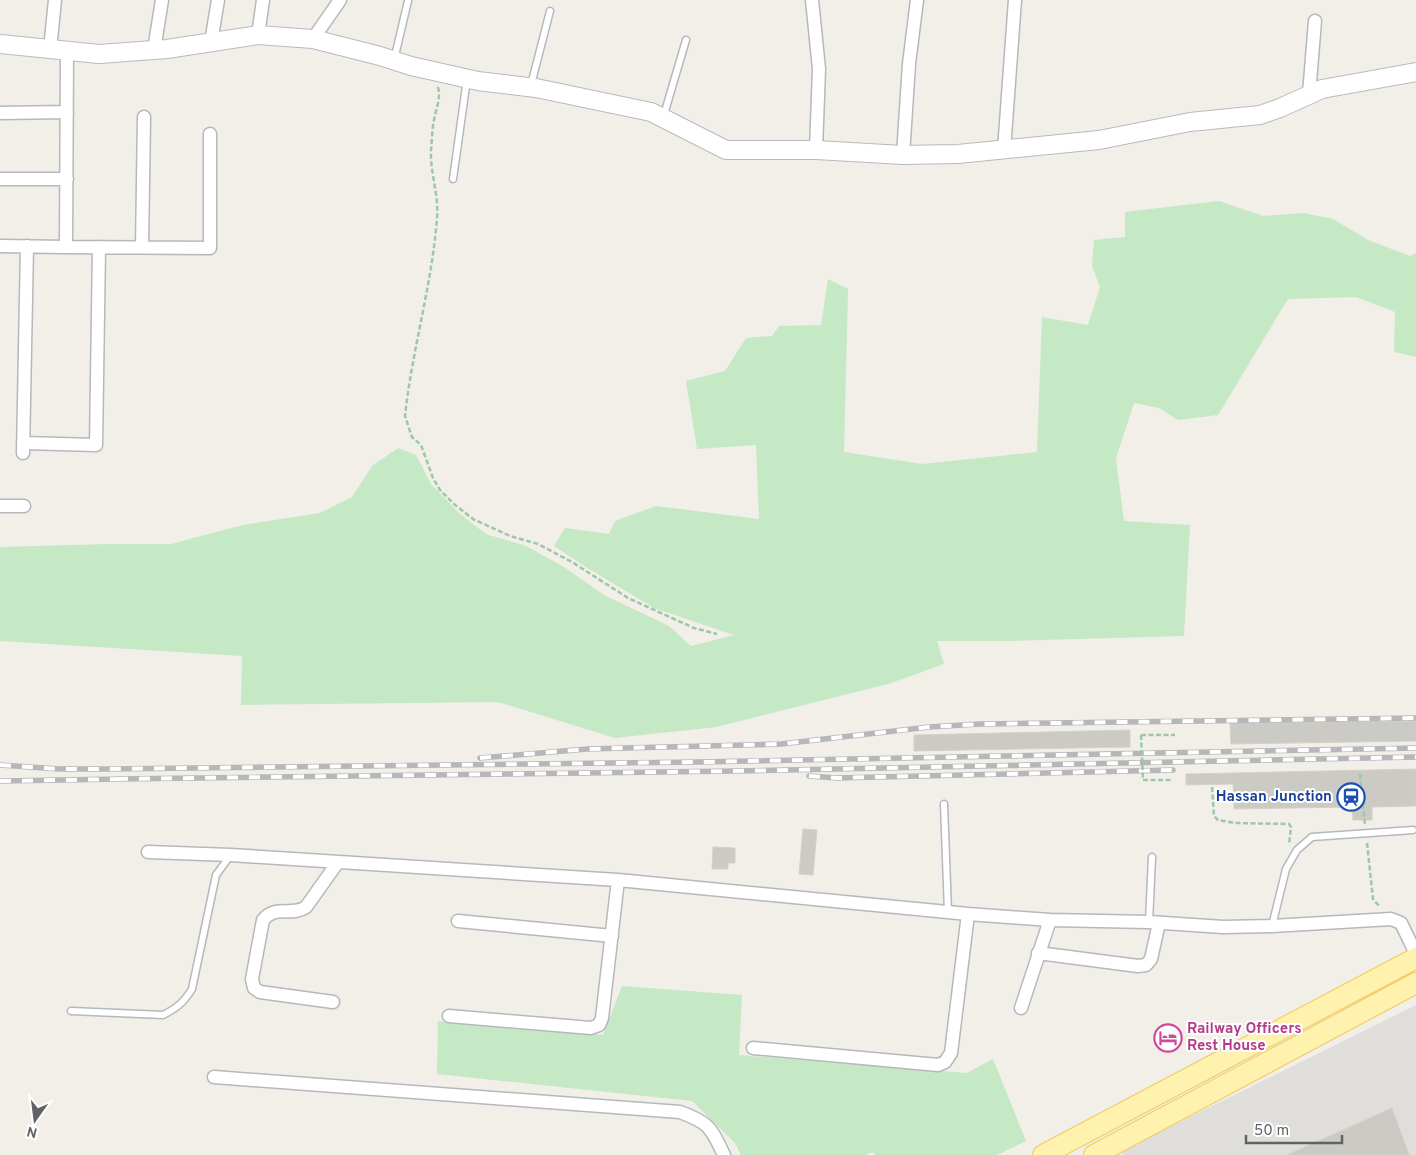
<svg xmlns="http://www.w3.org/2000/svg" width="1416" height="1155" viewBox="0 0 1416 1155" font-family="Overpass,sans-serif">
  <rect width="100%" height="100%" fill="#f1efe8"/>
  <!-- industrial -->
  <path fill="#e0deda" d="M 1416,1005 L 1416,1155 L 1123,1155 L 1121,1151 Z"/>
  <!-- green -->
  <path fill="#c5e8c5" d="M 1219,201 L 1263,216 L 1304,213 L 1333,219 L 1368,240 L 1410,256 L 1416,253 L 1416,357 L 1394,352 L 1395,312 L 1356,297 L 1288,299 L 1218,415 L 1178,420 L 1159,408 L 1134,403 L 1116,458 L 1124,521 L 1190,525 L 1184,636 L 1010,641 L 937,641 L 944,664 L 888,684 L 716,727 L 615,738 L 498,702 L 241,705 L 242,656 L 0,641 L 0,547 L 109,544 L 171,544 L 243,525 L 320,513 L 352,497 L 372,466 L 398,448 L 416,455 L 431,484 L 460,514 L 486,534 L 526,546 L 564,567 L 604,595 L 669,626 L 691,646 L 734,635 L 654,608 L 589,569 L 554,546 L 565,528 L 609,534 L 615,521 L 656,506 L 759,519 L 756,445 L 697,449 L 686,381 L 725,371 L 746,338 L 772,336 L 779,326 L 821,325 L 828,279 L 848,289 L 844,452 L 922,464 L 1037,452 L 1042,317 L 1088,325 L 1100,287 L 1092,266 L 1094,240 L 1125,237 L 1125,212 Z
    M 622,986 L 742,995 L 739,1055 L 967,1073 L 993,1059 L 1026,1141 L 997,1155 L 875,1155 L 873,1152 L 866,1155 L 741,1155 L 735,1143 L 692,1101 L 437,1074 L 438,1021 L 603,1035 Z"/>
  <!-- building -->
  <path fill="#cccac5" stroke="#d6d1c6" d="M 1416,721 L 1416,741 L 1231,744 L 1230,723 Z
    M 1130,730 L 1130,747 L 914,751 L 914,735 Z
    M 1416,769 L 1416,806 L 1372,807 L 1372,820 L 1353,820 L 1352,807 L 1234,809 L 1233,784 L 1186,785 L 1186,774 Z
    M 803,829 L 817,830 L 813,875 L 799,874 Z
    M 713,847 L 735,848 L 735,863 L 728,863 L 728,869 L 712,869 Z
    M 1392,1108 L 1409,1155 L 1287,1155 Z"/>
  <g fill="none" stroke-linecap="round" stroke-linejoin="round">
    <!-- lane casing -->
    <g stroke="#b5b8bc" stroke-width="9">
      <path id="lane" d="M 394,60 L 408,1
        M 531,85 L 550,11
        M 663,118 L 686,40
        M 453,179 L 467,79
        M 944,804 L 948,912
        M 1149,922 L 1152,857
        M 1272,926 L 1286,869 L 1297,850 L 1312,837 L 1413,830
        M 71,1011 L 163,1015 C 177,1008 184,1002 192,989 L 216,875 L 230,856"/>
    </g>
    <!-- street casing -->
    <g stroke="#b5b8bc" stroke-width="15">
      <path id="street" d="M 812,0 L 819,69 L 816,150
        M 258,35 L 263,0
        M 313,39 L 340,0
        M 211,42 L 218,0
        M 50,49 L 55,0
        M 154,50 L 162,0
        M 1309,94 L 1315,21
        M 0,113 L 67,112
        M 1004,150 L 1015,0
        M 903,155 L 909,64 L 917,0
        M 0,179 L 67,179
        M 0,246 L 66,247 L 67,51
        M 66,247 L 210,248 L 210,134
        M 142,247 L 144,117
        M 23,443 L 96,445 L 99,247
        M 23,453 L 27,246
        M 0,506 L 24,506
        M 148,852 L 231,855 L 618,880 L 968,914 L 1050,920 L 1149,922 L 1223,927 L 1272,926 L 1391,919 L 1401,923 L 1416,954
        M 458,921 L 612,936
        M 1038,953 L 1138,966 L 1146,965 L 1151,959 L 1159,923
        M 333,1002 L 260,992 L 254,988 L 252,979 L 263,920 C 276,904 291,917 306,907 L 338,862
        M 1021,1008 L 1050,920
        M 449,1016 L 591,1028 L 599,1025 L 602,1018 L 618,880
        M 753,1048 L 938,1065 L 945,1062 L 951,1053 L 968,914
        M 214,1077 L 680,1112 C 710,1123 711,1128 724,1155"/>
    </g>
    <!-- secondary casing -->
    <g stroke="#b6babf" stroke-width="20">
      <path id="secondary" d="M 0,44 L 99,54 L 167,49 L 258,35 L 313,39 L 380,56 L 411,66 L 478,81 L 536,88 L 651,112 L 726,150 L 816,150 L 903,155 L 958,154 L 1099,140 L 1190,122 L 1260,115 L 1280,108 L 1322,89 L 1416,72"/>
    </g>
    <!-- primary casing -->
    <g stroke="#f2c960" stroke-width="22">
      <path id="primary" d="M 1043,1155 L 1416,958
        M 1094,1155 L 1416,983"/>
    </g>
    <!-- path -->
    <path stroke="#9cc7a9" stroke-width="2.5" stroke-dasharray="5 2.5" stroke-linecap="butt" d="M 438,87 C 441,98 436,109 434,120 C 432,130 432,140 431,150 C 430,173 439,195 437,218 C 432,285 412,350 405,416 L 412,437 L 421,445 L 433,478 L 440,490 L 454,504 L 473,519 L 510,536 L 538,544 L 572,562 L 628,598 L 694,628 L 717,634
      M 1141,735 L 1175,735
      M 1360,774 L 1365,825
      M 1143,780 L 1173,780
      M 1212,787 L 1214,816 L 1218,820 L 1235,823 L 1289,824 L 1291,827 L 1289,845
      M 1367,843 L 1373,899 L 1380,907"/>
    <!-- lane -->
    <use href="#lane" stroke="#fff" stroke-width="6"/>
    <!-- street -->
    <use href="#street" stroke="#fff" stroke-width="12"/>
    <!-- secondary -->
    <use href="#secondary" stroke="#fff" stroke-width="18"/>
    <!-- primary -->
    <use href="#primary" stroke="#fff2af" stroke-width="20"/>
    <!-- rail casing -->
    <g stroke="#b6b7b8" stroke-width="5.5">
      <path id="rail" d="M 480,758 L 587,749 L 781,744 L 929,727 L 980,724 L 1416,718
        M 0,765 L 59,769 L 110,769 L 699,762 L 1416,748
        M 809,776 L 837,778 L 1173,770
        M 117,779 L 736,771 L 1416,757
        M 0,781 L 122,779"/>
    </g>
    <!-- rail -->
    <use href="#rail" stroke="#fff" stroke-width="4" stroke-dasharray="11" stroke-linecap="butt"/>
    <!-- path-bridge -->
    <path stroke="#9cc7a9" stroke-width="2.5" stroke-dasharray="5 2.5" stroke-linecap="butt" d="M 1141,735 L 1143,780"/>
  </g>
  <!-- icons -->
  <defs>
    <g id="station-ring" transform="scale(1.4375)"><circle r="9.5" fill="#fff" stroke="#1a4fb4" stroke-width="1.5"/><path d="M-3-6H3Q5-6 5-4V2Q5 4 3 4L4.5 6H3L1.5 4h-3L-3 6H-4.5L-3 4Q-5 4-5 2V-4Q-5-6-3-6ZM-3.5-4v3h7v-3ZM-3.5 1v1.5H-2V1ZM2 1v1.5H3.5V1Z" fill="#1a4fb4"/></g>
    <g id="hotel-ring" transform="scale(1.4375)"><circle r="9.5" fill="#fff" stroke="#d1479c" stroke-width="1.5"/><path d="M-6-4.5h1.5V1H6V5H4.5V3h-9V5H-6ZM-4 0a1.8 1.8 0 1 1 3.6 0ZM.5 0V-2.5h3Q6-2.5 6 0Z" fill="#d1479c"/></g>
  </defs>
  <g fill-rule="evenodd">
    <use href="#station-ring" x="1351" y="797"/>
    <use href="#hotel-ring" x="1168" y="1038"/>
  </g>
  <g text-anchor="middle" dominant-baseline="central" stroke-width="4" stroke-linejoin="round" paint-order="stroke">
    <!-- transit labels -->
    <g font-size="15" font-weight="bold" fill="#164399" stroke="#fff" text-anchor="end">
      <text x="1332" y="797">Hassan Junction</text>
    </g>
    <!-- hotel labels -->
    <g font-size="15" font-weight="bold" fill="#b23c85" stroke="#fff" text-anchor="start">
      <text x="1187" y="1029">Railway Officers<tspan x="1187" dy="17">Rest House</tspan></text>
    </g>
  </g>
  <!-- north arrow -->
  <g transform="translate(35 1120) rotate(194)" stroke="#ffffff" stroke-width="4" paint-order="stroke">
  <path d="M0-4L9 19L0 12L-9 19Z" fill="#5f6368"/>
  <text y="-8" font-size="14" font-weight="bold" text-anchor="middle" fill="#5f6368">N</text>
  </g>
  <!-- scale -->
  <path d="M1246 1135v8h96v-8" fill="none" stroke="#5f6368" stroke-width="2.5"/>
  <text x="1254" y="1135" font-size="15" fill="#5f6368" stroke="#ffffff" stroke-width="4" paint-order="stroke">50 m</text>
</svg>
